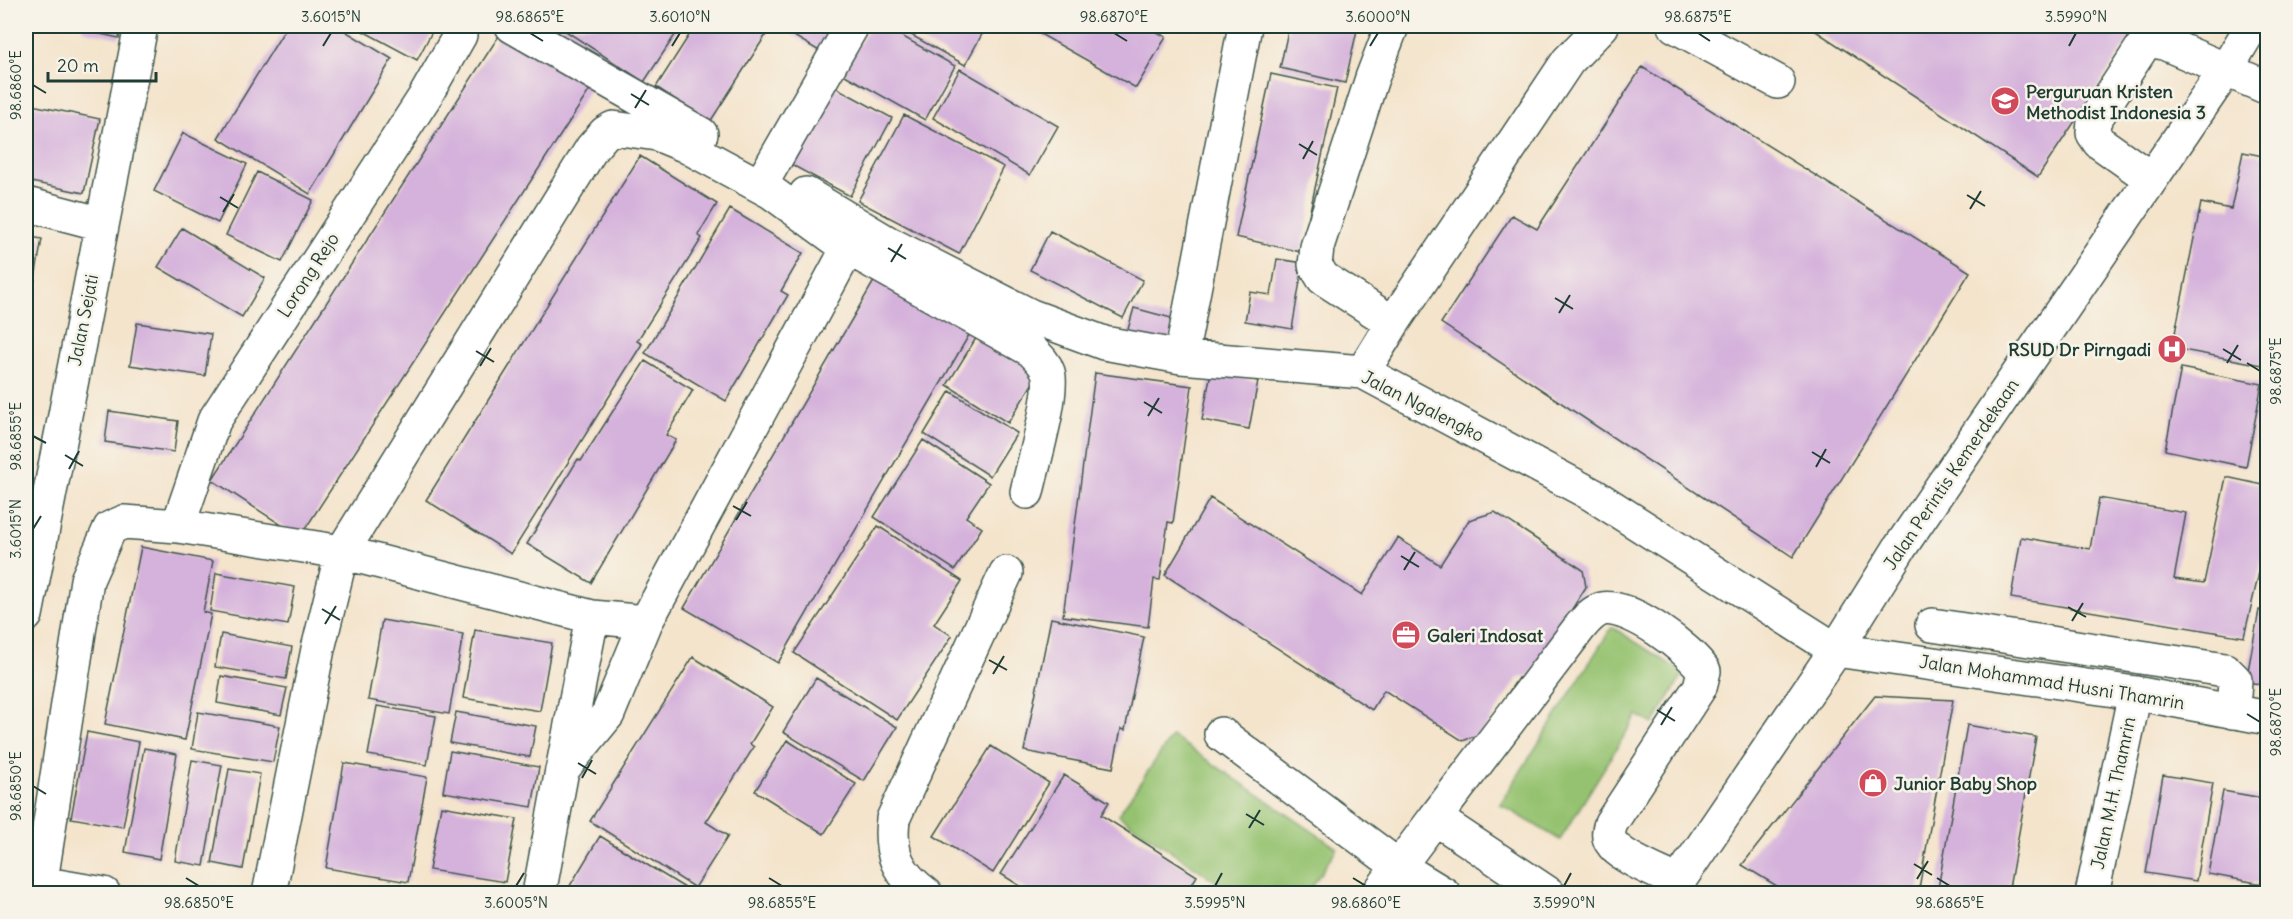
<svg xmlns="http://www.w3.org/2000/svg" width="2293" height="919" viewBox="0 0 2293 919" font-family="Delius,sans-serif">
  <rect width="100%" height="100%" fill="#f7f3e8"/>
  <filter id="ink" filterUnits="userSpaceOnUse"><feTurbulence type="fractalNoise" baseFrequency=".0167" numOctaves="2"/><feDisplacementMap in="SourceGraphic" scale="12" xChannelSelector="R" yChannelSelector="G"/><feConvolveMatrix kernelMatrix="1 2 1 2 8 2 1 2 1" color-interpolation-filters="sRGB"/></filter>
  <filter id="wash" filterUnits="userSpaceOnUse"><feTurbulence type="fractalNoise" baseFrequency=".008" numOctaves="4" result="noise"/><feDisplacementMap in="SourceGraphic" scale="24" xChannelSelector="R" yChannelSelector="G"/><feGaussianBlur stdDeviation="1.35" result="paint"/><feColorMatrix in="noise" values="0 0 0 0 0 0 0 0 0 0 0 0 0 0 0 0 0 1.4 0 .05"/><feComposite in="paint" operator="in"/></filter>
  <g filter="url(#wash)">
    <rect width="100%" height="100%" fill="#f4e4cc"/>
    <!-- green -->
    <path fill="#95c270" stroke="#5a8052" stroke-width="1.5" d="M 1612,627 L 1684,673 L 1653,724 L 1637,715 L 1560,840 L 1500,804 Z
      M 1172,736 L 1337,848 L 1308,893 L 1233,893 L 1118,815 Z"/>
    <g id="blocks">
      <!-- building -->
      <path fill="#d5b2db" d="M 83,26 L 121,26 L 119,38 L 82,30 Z
        M 287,26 L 337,26 L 392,59 L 310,194 L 218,138 Z
        M 364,26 L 428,26 L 434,28 L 417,60 L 361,30 Z
        M 558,26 L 681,26 L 644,82 Z
        M 695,26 L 771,27 L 710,122 L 656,87 Z
        M 777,26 L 851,26 L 831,58 Z
        M 870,26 L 884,26 L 955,66 L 925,120 L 843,74 Z
        M 895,26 L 982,26 L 986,27 L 965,65 Z
        M 1026,26 L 1146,26 L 1166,37 L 1136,88 Z
        M 1289,26 L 1358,26 L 1345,83 L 1280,68 Z
        M 1808,26 L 2138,26 L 2038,177 Z
        M 502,31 L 591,88 L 300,537 L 212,480 Z
        M 1642,67 L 1970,272 L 1793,557 L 1441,323 L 1512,215 L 1537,229 Z
        M 960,69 L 1058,126 L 1030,175 L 933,118 Z
        M 1271,74 L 1337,88 L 1301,252 L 1236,237 Z
        M 835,87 L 892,118 L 850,196 L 792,165 Z
        M 32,105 L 100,119 L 84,193 L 26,181 L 26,137 Z
        M 904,115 L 1004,167 L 959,254 L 858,201 Z
        M 183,133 L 247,164 L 218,223 L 154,191 Z
        M 2243,152 L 2268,157 L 2268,366 L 2172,348 L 2201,203 L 2231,209 Z
        M 640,156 L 717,204 L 698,235 L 702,238 L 637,341 L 642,344 L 511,554 L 426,500 Z
        M 257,172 L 313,200 L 282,262 L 226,235 Z
        M 730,209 L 803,253 L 781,291 L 788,295 L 726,401 L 645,353 Z
        M 182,228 L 265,278 L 242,317 L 158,267 Z
        M 1050,231 L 1143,280 L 1123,318 L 1030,270 Z
        M 26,236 L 42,239 L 27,323 L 26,323 Z
        M 1277,259 L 1303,263 L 1292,329 L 1245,321 L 1250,292 L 1271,295 Z
        M 881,269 L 976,323 L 778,663 L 684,608 Z
        M 1134,308 L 1175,319 L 1166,352 L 1125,340 Z
        M 137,323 L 211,334 L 205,376 L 130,365 Z
        M 981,330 L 1042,368 L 1008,423 L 947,385 Z
        M 645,361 L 693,390 L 666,435 L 676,440 L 591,583 L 527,544 L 578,459 L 581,461 Z
        M 2181,368 L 2262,384 L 2246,467 L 2165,450 Z
        M 1211,372 L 1258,381 L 1249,429 L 1202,420 Z
        M 1095,373 L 1192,386 L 1173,523 L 1168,522 L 1160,580 L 1154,579 L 1148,627 L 1063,616 Z
        M 950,391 L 1017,433 L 990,476 L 924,434 Z
        M 109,411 L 178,421 L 174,452 L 105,442 Z
        M 923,440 L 989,483 L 966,517 L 982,528 L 955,570 L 874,517 Z
        M 2226,477 L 2268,486 L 2268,534 L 2244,637 L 2011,598 L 2021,537 L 2090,549 L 2099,498 L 2186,513 L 2174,579 L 2204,583 Z
        M 1210,498 L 1362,595 L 1398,538 L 1440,565 L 1469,520 L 1495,512 L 1583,570 L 1586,587 L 1530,676 L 1518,678 L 1482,733 L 1463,741 L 1384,690 L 1372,710 L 1165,575 Z
        M 878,526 L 962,581 L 934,624 L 952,636 L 897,720 L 794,653 Z
        M 141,547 L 213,561 L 203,612 L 211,614 L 185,740 L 105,724 Z
        M 216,573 L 295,587 L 288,625 L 210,611 Z
        M 2259,610 L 2268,611 L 2268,685 L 2246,682 Z
        M 1051,618 L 1144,637 L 1125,730 L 1121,729 L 1113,768 L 1024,751 Z
        M 382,620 L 463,634 L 449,714 L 368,700 Z
        M 475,630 L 552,643 L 540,711 L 463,698 Z
        M 221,634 L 292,647 L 286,679 L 215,667 Z
        M 693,657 L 773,707 L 750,744 L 754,747 L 706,822 L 728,836 L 695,888 L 590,821 Z
        M 221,676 L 287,688 L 281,715 L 217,703 Z
        M 816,678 L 897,727 L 864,781 L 783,732 Z
        M 1875,696 L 1953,700 L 1918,894 L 1790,894 L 1742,865 Z
        M 377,706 L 436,716 L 427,765 L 368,755 Z
        M 198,712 L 280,726 L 273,762 L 192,749 Z
        M 456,712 L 536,726 L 530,757 L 450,743 Z
        M 1967,725 L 2036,737 L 2008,894 L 1937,894 Z
        M 87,732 L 139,742 L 123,827 L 71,818 Z
        M 787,740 L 856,784 L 824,834 L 755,791 Z
        M 991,746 L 1049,783 L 993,873 L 934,836 Z
        M 144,748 L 177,754 L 159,859 L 125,852 Z
        M 450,751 L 539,767 L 532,807 L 443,792 Z
        M 192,760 L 222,765 L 204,866 L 175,861 Z
        M 344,763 L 427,777 L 408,882 L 326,868 Z
        M 229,769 L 260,774 L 243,869 L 212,863 Z
        M 1064,775 L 1109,802 L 1101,815 L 1197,876 L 1186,894 L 1033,894 L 1001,874 Z
        M 2163,775 L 2213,783 L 2196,881 L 2146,873 Z
        M 2223,791 L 2268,799 L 2268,885 L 2208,874 Z
        M 441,806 L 517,819 L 505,882 L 429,870 Z
        M 600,836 L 685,888 L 694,894 L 565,894 Z"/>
    </g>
  </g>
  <g filter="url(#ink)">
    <use href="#blocks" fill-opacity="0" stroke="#3f564b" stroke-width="1.5"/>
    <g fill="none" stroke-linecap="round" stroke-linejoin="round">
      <!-- minor casing -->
      <g stroke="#3f564b" stroke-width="36">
        <path id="minor" d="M 512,26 L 701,134
          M 1392,26 L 1372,78 L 1317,247 L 1315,265 L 1323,278 L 1393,323
          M 1675,26 L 1778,82
          M 768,172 L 852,26
          M 2150,178 L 2099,142 L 2093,133 L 2094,121 L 2143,46 L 2152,41 L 2164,43 L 2268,88
          M 806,194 L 888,243 L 1031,316 L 1104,343 L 1181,357 L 1363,372 L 1593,495 L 1836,650
          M 26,204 L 102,224
          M 1181,357 L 1245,26
          M 1363,372 L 1393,323 L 1568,61 L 1602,26
          M 178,526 L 214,421 L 424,98 L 460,35
          M 26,615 L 141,26
          M 1932,625 L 2225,670 L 2235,680 L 2233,712
          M 1221,734 L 1398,866 L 1444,894
          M 563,766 L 592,617
          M 40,883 L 104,894
          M 39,894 L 87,580 L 110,528 L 124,522 L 178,526 L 342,552 L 592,617 L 646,622
          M 269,894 L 318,649 L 342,552 L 592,148 L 605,133 L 613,128 L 657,134 L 684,145 L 771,192 L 848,248 L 1031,350 C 1038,357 1045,363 1048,372 C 1055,392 1032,468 1027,492
          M 539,894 L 562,770 L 608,714 L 646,622 L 848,248
          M 926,894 C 897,873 889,853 893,819 L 1006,573
          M 1378,894 L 1435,818
          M 1549,894 L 1435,818 L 1580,627 C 1586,620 1592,612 1602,609 C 1628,603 1690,649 1704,671 L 1700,687 L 1611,823 C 1609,829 1607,836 1611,842 C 1620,858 1661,873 1678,882
          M 2092,894 L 2135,693"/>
      </g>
      <!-- major casing -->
      <g stroke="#3f564b" stroke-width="36">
        <path id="major" d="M 1836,650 L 2135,693 L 2268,718
          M 1670,894 L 1836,650 L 1899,549 L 2225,71 L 2252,26"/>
      </g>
      <!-- minor -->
      <use href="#minor" stroke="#fff" stroke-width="33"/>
      <!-- major -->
      <use href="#major" stroke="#fff" stroke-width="33"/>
    </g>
  </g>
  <!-- ticks -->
  <path fill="none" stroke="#1f3d34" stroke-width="2" d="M 530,33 L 543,41M 1114,33 L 1127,41M 1698,33 L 1710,41M 323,46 L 331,33M 672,46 L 680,33M 1370,46 L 1378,33M 2069,46 L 2076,33M 33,85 L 46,93M 631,94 L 649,105M 635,108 L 646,90M 1299,144 L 1317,155M 1303,159 L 1313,141M 1967,195 L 1985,206M 220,197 L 238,208M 1970,209 L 1981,191M 223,212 L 234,194M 888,248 L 906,259M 891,262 L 902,244M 1555,298 L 1573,309M 1559,313 L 1570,295M 2223,349 L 2241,360M 476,351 L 494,362M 2227,363 L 2238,345M 2247,363 L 2260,371M 480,366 L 491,348M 1144,402 L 1162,413M 1148,416 L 1159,398M 33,436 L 46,443M 1812,452 L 1830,463M 65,455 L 83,466M 1816,467 L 1826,449M 69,469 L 79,451M 733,506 L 751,516M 736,520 L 747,502M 33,529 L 41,516M 1401,556 L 1419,567M 1404,570 L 1415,552M 2068,607 L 2086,617M 322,609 L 340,620M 2072,621 L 2083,603M 325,624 L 336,606M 989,660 L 1007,670M 993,674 L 1004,656M 1657,710 L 1675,721M 2247,714 L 2260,722M 1661,725 L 1672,707M 578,763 L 596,774M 582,778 L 592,760M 33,786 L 46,794M 1246,814 L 1264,825M 1249,828 L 1260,810M 1914,864 L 1932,875M 186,878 L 199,886M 769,878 L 782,886M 1353,878 L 1366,886M 1937,878 L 1950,886M 1917,879 L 1928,861M 516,886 L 524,873M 1215,886 L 1222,873M 1564,886 L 1571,873"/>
  <!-- icons -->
  <defs>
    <g id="school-disc" transform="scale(1.5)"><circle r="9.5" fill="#d1495b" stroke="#f7f3e8"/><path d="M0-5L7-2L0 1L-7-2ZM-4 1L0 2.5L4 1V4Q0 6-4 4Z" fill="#fff"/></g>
    <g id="hospital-disc" transform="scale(1.5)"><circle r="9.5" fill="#d1495b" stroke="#f7f3e8"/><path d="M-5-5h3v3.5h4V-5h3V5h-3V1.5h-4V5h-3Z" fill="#fff"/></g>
    <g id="office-disc" transform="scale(1.5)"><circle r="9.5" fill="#d1495b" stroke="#f7f3e8"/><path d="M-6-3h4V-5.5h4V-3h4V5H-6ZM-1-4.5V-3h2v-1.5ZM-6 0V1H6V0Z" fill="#fff"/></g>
    <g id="shop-disc" transform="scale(1.5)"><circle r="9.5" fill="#d1495b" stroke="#f7f3e8"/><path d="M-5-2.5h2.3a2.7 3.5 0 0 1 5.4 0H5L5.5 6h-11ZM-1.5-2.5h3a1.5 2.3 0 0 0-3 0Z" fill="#fff"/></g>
  </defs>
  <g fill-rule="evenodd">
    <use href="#school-disc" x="2005" y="101"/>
    <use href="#hospital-disc" x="2172" y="349"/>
    <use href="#office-disc" x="1406" y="635"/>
    <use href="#shop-disc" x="1873" y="783"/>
  </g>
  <g text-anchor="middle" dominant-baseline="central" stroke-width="5" stroke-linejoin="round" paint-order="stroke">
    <!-- poi labels -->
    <g font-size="18" font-weight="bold" fill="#1f3d34" stroke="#f7f3e8" text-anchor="start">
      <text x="2026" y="91">Perguruan Kristen<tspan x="2026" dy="21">Methodist Indonesia 3</tspan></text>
      <text x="2151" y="349" text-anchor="end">RSUD Dr Pirngadi</text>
      <text x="1427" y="635">Galeri Indosat</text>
      <text x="1894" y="783">Junior Baby Shop</text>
    </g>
    <!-- street labels -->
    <g font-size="18" fill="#1f3d34" stroke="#f7f3e8">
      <text transform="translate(308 275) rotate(-57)">Lorong Rejo</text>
      <text transform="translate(83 320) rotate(-79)">Jalan Sejati</text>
      <text transform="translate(1423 406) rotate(27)">Jalan Ngalengko</text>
      <text transform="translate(1951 474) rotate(-56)">Jalan Perintis Kemerdekaan</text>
      <text transform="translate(2052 682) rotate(9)">Jalan Mohammad Husni Thamrin</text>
      <text transform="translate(2113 793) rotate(-78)">Jalan M.H. Thamrin</text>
    </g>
  </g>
  <!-- margin -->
  <rect width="2293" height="919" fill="none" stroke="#f7f3e8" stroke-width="66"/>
  <!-- scale -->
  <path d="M48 72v9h108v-9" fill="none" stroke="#1f3d34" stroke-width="3"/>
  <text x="57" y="72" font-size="18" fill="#1f3d34" stroke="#f7f3e8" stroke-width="4.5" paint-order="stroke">20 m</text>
  <rect x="33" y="33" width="2227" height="853" fill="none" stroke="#1f3d34" stroke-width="2"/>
  <g font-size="15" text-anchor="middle" fill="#1f3d34">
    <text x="331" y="22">3.6015°N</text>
    <text x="530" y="22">98.6865°E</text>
    <text x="680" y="22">3.6010°N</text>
    <text x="1114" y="22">98.6870°E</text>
    <text x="1378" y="22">3.6000°N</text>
    <text x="1698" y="22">98.6875°E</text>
    <text x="2076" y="22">3.5990°N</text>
    <text transform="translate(16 85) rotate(-90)" y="5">98.6860°E</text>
    <text transform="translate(2276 371) rotate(-90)" y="5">98.6875°E</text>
    <text transform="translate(16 436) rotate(-90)" y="5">98.6855°E</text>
    <text transform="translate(16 529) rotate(-90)" y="5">3.6015°N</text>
    <text transform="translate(2276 722) rotate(-90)" y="5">98.6870°E</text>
    <text transform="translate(16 786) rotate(-90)" y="5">98.6850°E</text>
    <text x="199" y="908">98.6850°E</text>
    <text x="516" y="908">3.6005°N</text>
    <text x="782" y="908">98.6855°E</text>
    <text x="1215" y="908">3.5995°N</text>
    <text x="1366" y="908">98.6860°E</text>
    <text x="1564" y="908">3.5990°N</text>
    <text x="1950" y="908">98.6865°E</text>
  </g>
</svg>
